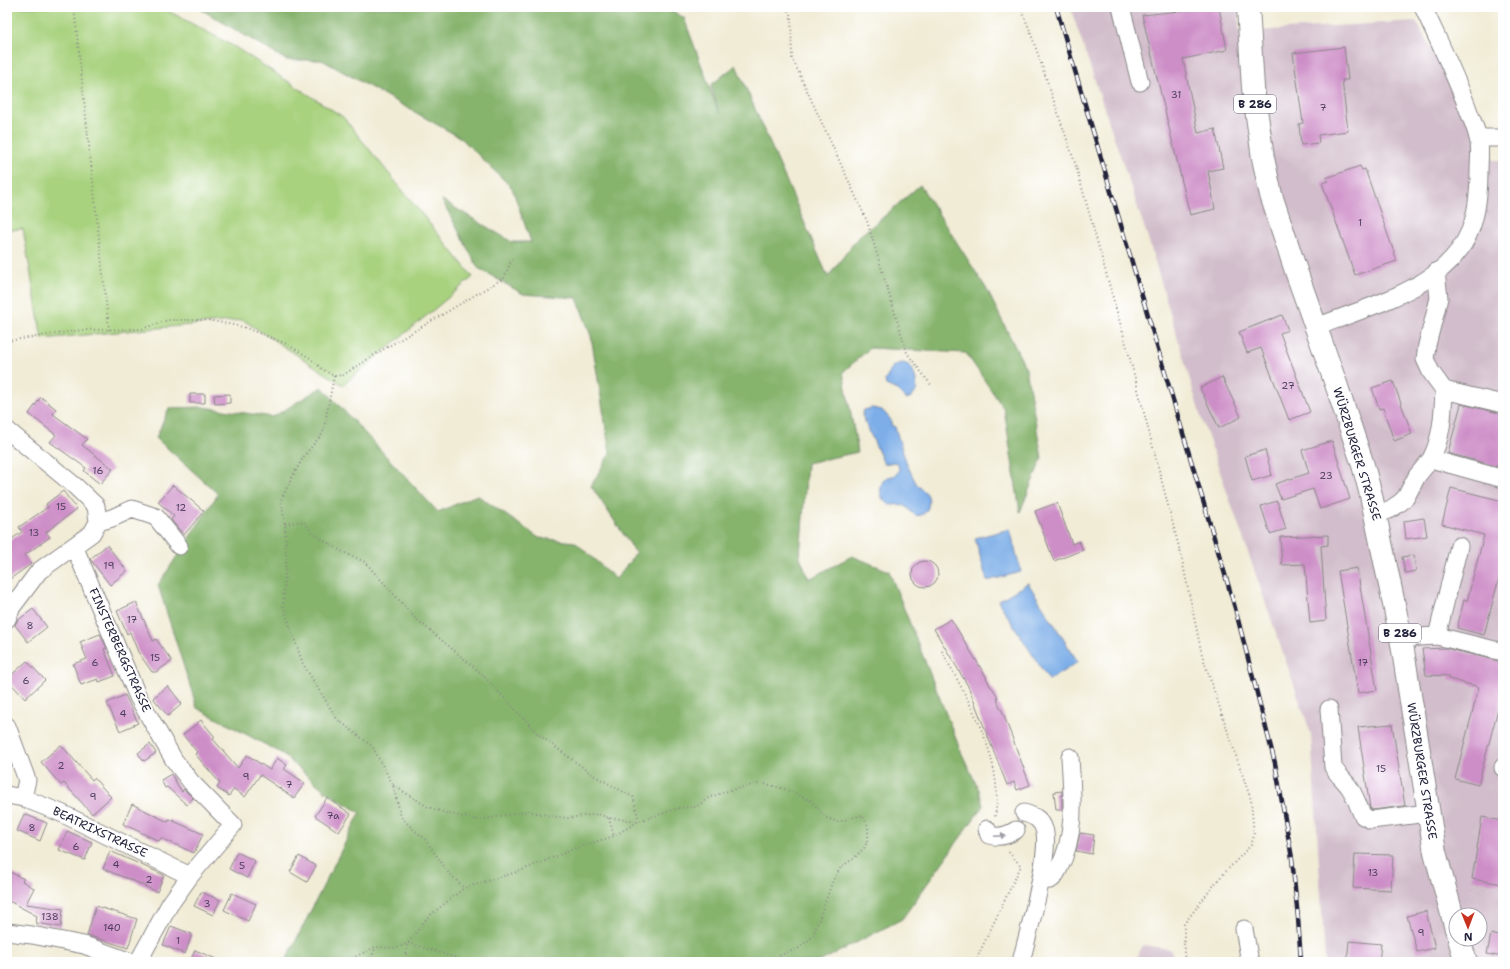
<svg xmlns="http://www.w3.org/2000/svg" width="1510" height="969" viewBox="0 0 1510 969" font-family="'Shantell Sans',sans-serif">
  <rect width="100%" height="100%" fill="#fff"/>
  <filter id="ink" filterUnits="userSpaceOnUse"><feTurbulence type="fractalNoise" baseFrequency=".025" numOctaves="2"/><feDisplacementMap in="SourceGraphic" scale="8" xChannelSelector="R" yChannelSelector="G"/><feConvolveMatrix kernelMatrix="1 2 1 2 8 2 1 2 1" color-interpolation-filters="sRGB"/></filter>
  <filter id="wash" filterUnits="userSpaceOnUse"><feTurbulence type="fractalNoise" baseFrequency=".012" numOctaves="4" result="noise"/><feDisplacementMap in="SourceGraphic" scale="16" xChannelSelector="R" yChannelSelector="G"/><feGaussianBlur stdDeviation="0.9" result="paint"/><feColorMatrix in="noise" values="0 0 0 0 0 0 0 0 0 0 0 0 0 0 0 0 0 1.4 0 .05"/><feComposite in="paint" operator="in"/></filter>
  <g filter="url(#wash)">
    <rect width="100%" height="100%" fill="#f1ecd6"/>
    <!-- industrial -->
    <path fill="#d1bdcb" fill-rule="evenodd" d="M 1070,7 L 1239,7 L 1239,32 L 1416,21 L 1493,160 L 1503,160 L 1503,962 L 1325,962 L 1311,734 L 1200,414 L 1148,238 ZM 1456,915 L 1480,915 L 1480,939 L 1456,939 Z
      M 1143,945 L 1170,949 L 1175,962 L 1135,962 Z"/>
    <!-- green -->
    <path fill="#a8d27e" stroke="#657a5c" d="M 7,7 L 161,7 L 235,47 L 343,117 L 473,277 L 343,385 L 243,320 L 42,339 L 23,229 L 7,230 Z"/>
    <!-- forest -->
    <path fill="#86b46d" stroke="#546b54" d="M 197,7 L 666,7 L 684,18 L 719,113 L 711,85 L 736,65 L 828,277 L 859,236 L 881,219 L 920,185 L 986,288 L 1026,369 L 1042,458 L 1020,512 L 1004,409 L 966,353 L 870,348 L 843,372 L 858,452 L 807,463 L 800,557 L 809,579 L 852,556 L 889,571 L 962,754 L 979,790 L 983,806 L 902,919 L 819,962 L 285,962 L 360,813 L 324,790 L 281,753 L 197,708 L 158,585 L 218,494 L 156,438 L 169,408 L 203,407 L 273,417 L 322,387 L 438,512 L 477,495 L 539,538 L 575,542 L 616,579 L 636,553 L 591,486 L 610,453 L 591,336 L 577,298 L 523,294 L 478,268 L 442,200 L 512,242 L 531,242 L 512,188 L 461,138 L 322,60 L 286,60 Z"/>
    <!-- water -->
    <path fill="#7daee8" stroke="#506892" d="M 901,363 C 904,363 907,364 910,366 C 912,368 913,371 914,374 C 918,384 919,396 906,399 L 897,390 L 886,385 L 885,381 L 893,366 Z
      M 872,408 L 882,410 L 891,420 L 891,425 L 895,427 C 901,446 906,465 916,483 C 919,488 926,491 928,496 C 930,503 928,513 921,515 C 912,518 910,507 903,505 C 900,504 895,505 891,505 C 888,503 885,502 883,499 C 879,493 880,482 886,478 C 890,476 895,477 898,472 C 900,469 898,466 897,463 L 894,462 L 884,464 L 862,415 L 864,410 Z
      M 1010,529 L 1021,572 L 987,581 L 975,538 Z
      M 1028,583 L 1078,662 L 1049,680 L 998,601 Z"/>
    <g id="blocks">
      <!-- building -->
      <path fill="#cd8ec7" d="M 1219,7 L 1227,50 L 1183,59 L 1198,133 L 1215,129 L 1223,168 L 1208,171 L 1215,209 L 1190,215 L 1142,15 Z
        M 1344,47 L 1348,80 L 1342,80 L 1348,131 L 1318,135 L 1319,143 L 1301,145 L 1299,124 L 1303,123 L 1293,53 Z
        M 1360,166 L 1362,170 L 1365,169 L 1397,261 L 1355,275 L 1322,183 L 1328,181 L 1326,178 Z
        M 1282,315 L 1288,330 L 1280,333 L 1310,412 L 1289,420 L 1261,348 L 1247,353 L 1239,332 Z
        M 1222,377 L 1241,417 L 1219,428 L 1200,388 Z
        M 1393,381 L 1412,434 L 1394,441 L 1383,408 L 1379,409 L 1372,388 Z
        M 190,394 L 205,394 L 205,403 L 190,403 Z
        M 230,394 L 230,403 L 215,404 L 214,395 Z
        M 41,397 L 56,409 L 53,414 L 87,439 L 82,445 L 113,469 L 100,484 L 84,471 L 86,468 L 50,442 L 56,435 L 29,414 Z
        M 1461,404 L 1503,414 L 1503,453 L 1499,467 L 1448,453 Z
        M 1332,441 L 1350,499 L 1320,509 L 1313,489 L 1281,499 L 1275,484 L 1309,473 L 1302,450 Z
        M 1265,450 L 1272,475 L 1252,481 L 1245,456 Z
        M 173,485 L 204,511 L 184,535 L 171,520 L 174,516 L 158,502 Z
        M 1451,488 L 1503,501 L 1503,563 L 1484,635 L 1457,628 L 1464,600 L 1467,601 L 1484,535 L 1442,524 Z
        M 63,491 L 77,509 L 46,532 L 50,537 L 25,555 L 31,564 L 7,581 L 7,542 L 22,532 L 19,527 L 48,507 L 46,504 Z
        M 1277,501 L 1286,529 L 1270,534 L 1261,506 Z
        M 1057,503 L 1072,544 L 1079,541 L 1083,550 L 1054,561 L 1035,511 Z
        M 1424,518 L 1427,536 L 1406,539 L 1404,521 Z
        M 1328,535 L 1328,545 L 1321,546 L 1326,621 L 1310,623 L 1305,564 L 1282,565 L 1280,537 Z
        M 107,545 L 127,571 L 110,585 L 90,559 Z
        M 1414,555 L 1416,571 L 1405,573 L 1402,557 Z
        M912 574a13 13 0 1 1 26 0a13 13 0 1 1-26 0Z
        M 1357,568 L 1377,690 L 1358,693 L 1338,571 Z
        M 136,602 L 153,641 L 156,639 L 172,661 L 156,672 L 152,672 L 138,652 L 130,632 L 127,634 L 117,611 Z
        M 33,609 L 47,627 L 28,642 L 15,625 L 17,621 Z
        M 951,619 L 985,675 L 990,686 L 993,689 L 997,695 L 998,703 L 1003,713 L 1030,785 L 1017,790 L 1014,782 L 1007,785 L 968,686 L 934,629 Z
        M 100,634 L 107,648 L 104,649 L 115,676 L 99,682 L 98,679 L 81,685 L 73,664 L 87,659 L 80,642 Z
        M 1445,648 L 1503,662 L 1503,690 L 1478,785 L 1455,779 L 1479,687 L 1449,679 L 1450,676 L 1426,675 L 1422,649 Z
        M 27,661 L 45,680 L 25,699 L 7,679 Z
        M 168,686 L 182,704 L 168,716 L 153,698 Z
        M 125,695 L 138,723 L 120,731 L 107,703 Z
        M 201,720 L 215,737 L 213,739 L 238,768 L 247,755 L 270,770 L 277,758 L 287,765 L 284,769 L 305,783 L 294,798 L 260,775 L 245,797 L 234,789 L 229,796 L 217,788 L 220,783 L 195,754 L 197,752 L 183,735 Z
        M 1392,724 L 1405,806 L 1373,810 L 1370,808 L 1358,727 Z
        M 150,744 L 156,753 L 144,761 L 138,753 Z
        M 61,745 L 92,780 L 94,778 L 111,797 L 92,814 L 64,783 L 61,785 L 41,762 Z
        M 171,774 L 182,792 L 184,789 L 193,798 L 187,805 L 167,787 L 165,788 L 161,780 Z
        M 1062,791 L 1062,810 L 1056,810 L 1054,792 Z
        M 327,798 L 351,814 L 339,832 L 315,816 Z
        M 132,804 L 168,822 L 169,819 L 203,834 L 194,853 L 161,838 L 159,841 L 123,824 Z
        M 24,814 L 47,823 L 40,841 L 17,831 Z
        M 1482,817 L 1503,821 L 1503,884 L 1472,879 Z
        M 67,831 L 92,842 L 85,860 L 59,850 Z
        M 1080,833 L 1094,835 L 1092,854 L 1076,851 Z
        M 110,851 L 164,875 L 157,892 L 134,881 L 103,869 Z
        M 237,852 L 255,861 L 247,878 L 229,869 Z
        M 1355,854 L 1393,855 L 1391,890 L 1353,888 Z
        M 299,856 L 316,866 L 307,882 L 290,872 Z
        M 10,872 L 24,879 L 22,881 L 34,888 L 26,904 L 63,909 L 61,927 L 36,923 L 37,916 L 7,900 L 7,878 Z
        M 201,892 L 220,900 L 213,915 L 194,906 Z
        M 232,893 L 256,904 L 248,921 L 224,910 Z
        M 96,906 L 137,919 L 128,948 L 87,935 Z
        M 1426,911 L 1435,948 L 1417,952 L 1407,916 Z
        M 171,926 L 192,934 L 185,954 L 163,945 Z
        M 1491,934 L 1503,937 L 1503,957 L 1487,954 Z
        M 1349,941 L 1381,944 L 1379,962 L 1347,962 Z
        M 195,950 L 223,962 L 190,962 Z"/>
    </g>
  </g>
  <g filter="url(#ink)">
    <use href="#blocks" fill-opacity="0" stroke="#8a8788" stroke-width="1"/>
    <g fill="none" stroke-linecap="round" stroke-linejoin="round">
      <!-- minor casing -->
      <g stroke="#8a8788" stroke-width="19">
        <path id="minor" d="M 1121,7 L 1140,82
          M 1478,138 L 1503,138
          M 1436,272 L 1439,298 L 1427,345 L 1425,359 L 1431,372 L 1444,390 L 1503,404
          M 1316,327 C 1355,312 1397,300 1432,276 C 1471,249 1479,216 1479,171 C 1479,160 1481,148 1478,138 C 1476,129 1472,120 1469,112 C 1456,76 1439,42 1423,7
          M 7,430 L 75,486 L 96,506 L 98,522 L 92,533 L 39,571 L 12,607 L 7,619
          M 1431,459 C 1442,438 1443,414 1444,390
          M 1376,515 L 1391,509 L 1401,502 L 1406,497 L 1417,476 L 1431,459 L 1500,478 L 1503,477
          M 98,522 L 112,518 L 132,509 L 156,517 L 179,546
          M 74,546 L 138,697 L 174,760 L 191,782 L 233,825 L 190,876 L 170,904 L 138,962
          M 1437,636 L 1503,652
          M 1401,638 L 1437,636 L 1459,546
          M 1329,709 L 1333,767 C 1338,776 1346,781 1351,790 C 1356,798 1359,808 1363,816 L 1371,820 L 1428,813
          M 7,726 L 27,780 L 23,798
          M 1503,768 L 1503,767
          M 7,795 L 23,798 L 61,813 L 190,876
          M 987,829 L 989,835 C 999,838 1007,836 1016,830
          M 1041,880 C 1044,880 1048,881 1050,880 C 1055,878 1057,872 1059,868 C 1077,834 1072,794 1070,757
          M 1244,929 L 1250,962
          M 7,932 L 32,935 L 84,945 L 131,962
          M 1021,962 C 1027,936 1052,851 1044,829 C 1041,819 1034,816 1024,813"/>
      </g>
      <!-- major casing -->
      <g stroke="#8a8788" stroke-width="24">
        <path id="major" d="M 1248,7 L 1253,88 L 1263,158 L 1271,195 L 1296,271 L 1336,384 L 1363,465 L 1371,495 L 1401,638 L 1435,852 L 1456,929
          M 1459,939 L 1466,962"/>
      </g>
      <!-- path -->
      <path stroke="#8a8788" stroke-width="2" stroke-dasharray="1 3" stroke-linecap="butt" d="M 74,7 L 109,330
        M 786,7 L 791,16 L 792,58 L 867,221 L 907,353 L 931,385
        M 1020,7 L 1029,28 L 1075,163 L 1128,351 L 1181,555 L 1202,655 L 1251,800 L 1254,836 L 1251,845 L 1217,881 L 1184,924 L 1184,955 L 1186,962
        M 7,341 L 82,330 L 142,329 L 168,320 L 208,320 L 243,327 L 287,344 L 310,358 L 322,369 L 334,376 L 343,375 L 374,355 L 504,278 L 512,259
        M 334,376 L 323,433 L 304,456 L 289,483 L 281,500 L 285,524 L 286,560 L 283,606 L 303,664 L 337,719 L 372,746 L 393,785 L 401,817 L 413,829 L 424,838 L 448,872 L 464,888
        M 285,524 L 303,521 L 314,534 L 341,551 L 365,562 L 415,618 L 481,673 L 538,734 L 593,775 L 633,797 L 639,821
        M 942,651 C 968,701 1005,759 995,817
        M 393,785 L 428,807 L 446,813 L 478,820 L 529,811 L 551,816 L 568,818 L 598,814 L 609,818 L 638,821
        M 609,818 L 614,836
        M 408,943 L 470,962
        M 345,962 L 375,947 L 397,948 L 408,943 L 428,917 L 464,888 L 520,871 L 576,848 L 614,836 L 639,821 L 679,808 L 696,807 L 710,797 L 731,790 L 761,783 L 785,789 L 810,800 L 827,818 L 838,822 L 862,815 L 868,826 L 868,838 L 865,847 L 853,859 L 841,867 L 833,880 L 813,936 L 799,948 L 776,957 L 749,958 L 739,962
        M 370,962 L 375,948
        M 404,962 L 408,943
        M 975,962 L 1021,866 L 1007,850"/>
      <!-- minor -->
      <use href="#minor" stroke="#fff" stroke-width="17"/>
      <!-- major -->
      <use href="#major" stroke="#fff" stroke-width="22"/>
      <!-- rail casing -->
      <g stroke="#22223b" stroke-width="4.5">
        <path id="rail" d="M 1056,7 L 1235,608 L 1275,763 L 1292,858 L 1298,918 L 1301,962"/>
      </g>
      <!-- rail -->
      <use href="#rail" stroke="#fff" stroke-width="3" stroke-dasharray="9" stroke-linecap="butt"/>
    </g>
    <!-- one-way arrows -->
    <defs><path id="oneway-solid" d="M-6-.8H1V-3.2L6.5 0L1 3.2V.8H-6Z"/></defs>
    <use fill="#9c9ca7" href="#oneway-solid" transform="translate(1000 836) rotate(-3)"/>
  </g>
  <g text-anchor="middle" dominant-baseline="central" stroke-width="3.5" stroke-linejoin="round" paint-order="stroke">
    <!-- number labels -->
    <g font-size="10" fill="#4d3d5e">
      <text x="1176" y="94">31</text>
      <text x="1323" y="107">7</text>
      <text x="1360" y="222">1</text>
      <text x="1288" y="385">27</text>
      <text x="98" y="470">16</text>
      <text x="1326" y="475">23</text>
      <text x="61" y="506">15</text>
      <text x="181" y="507">12</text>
      <text x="34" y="532">13</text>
      <text x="109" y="565">19</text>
      <text x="132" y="619">17</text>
      <text x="30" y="625">8</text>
      <text x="155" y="657">15</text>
      <text x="95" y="662">6</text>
      <text x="1363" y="662">17</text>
      <text x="26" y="680">6</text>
      <text x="123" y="713">4</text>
      <text x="61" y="765">2</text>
      <text x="1381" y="768">15</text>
      <text x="246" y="776">9</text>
      <text x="289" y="784">7</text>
      <text x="93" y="796">9</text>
      <text x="333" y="815">7a</text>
      <text x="32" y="827">8</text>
      <text x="76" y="846">6</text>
      <text x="116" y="864">4</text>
      <text x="242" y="865">5</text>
      <text x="1373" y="872">13</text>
      <text x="149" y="879">2</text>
      <text x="207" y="903">3</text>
      <text x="50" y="916">138</text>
      <text x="112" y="927">140</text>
      <text x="1421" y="932">9</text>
      <text x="178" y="940">1</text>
    </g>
    <!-- shield labels -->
    <g fill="#fff" stroke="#646476" stroke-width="1">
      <rect x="1234" y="95" width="42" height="18" rx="3"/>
      <rect x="1379" y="624" width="42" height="18" rx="3"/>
    </g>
    <g font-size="11" font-weight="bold" fill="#22223b">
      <text x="1255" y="104">B 286</text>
      <text x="1400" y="633">B 286</text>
    </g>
    <!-- street labels -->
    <g font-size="12" fill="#22223b" stroke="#fff">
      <text transform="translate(1357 454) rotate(73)">WÜRZBURGER STRASSE</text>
      <text transform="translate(120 650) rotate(66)">FINSTERBERGSTRASSE</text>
      <text transform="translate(1422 771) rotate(81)">WÜRZBURGER STRASSE</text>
      <text transform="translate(100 832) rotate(25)">BEATRIXSTRASSE</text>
    </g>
  </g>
  <!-- margin -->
  <rect width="1510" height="969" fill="none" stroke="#fff" stroke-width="24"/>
  <!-- north arrow -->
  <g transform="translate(1468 927) rotate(179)"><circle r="19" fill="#ffffff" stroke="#a7a7b1"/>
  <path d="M0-3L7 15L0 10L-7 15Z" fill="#c8321e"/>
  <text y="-6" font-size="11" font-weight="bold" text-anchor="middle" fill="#22223b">N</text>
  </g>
</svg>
